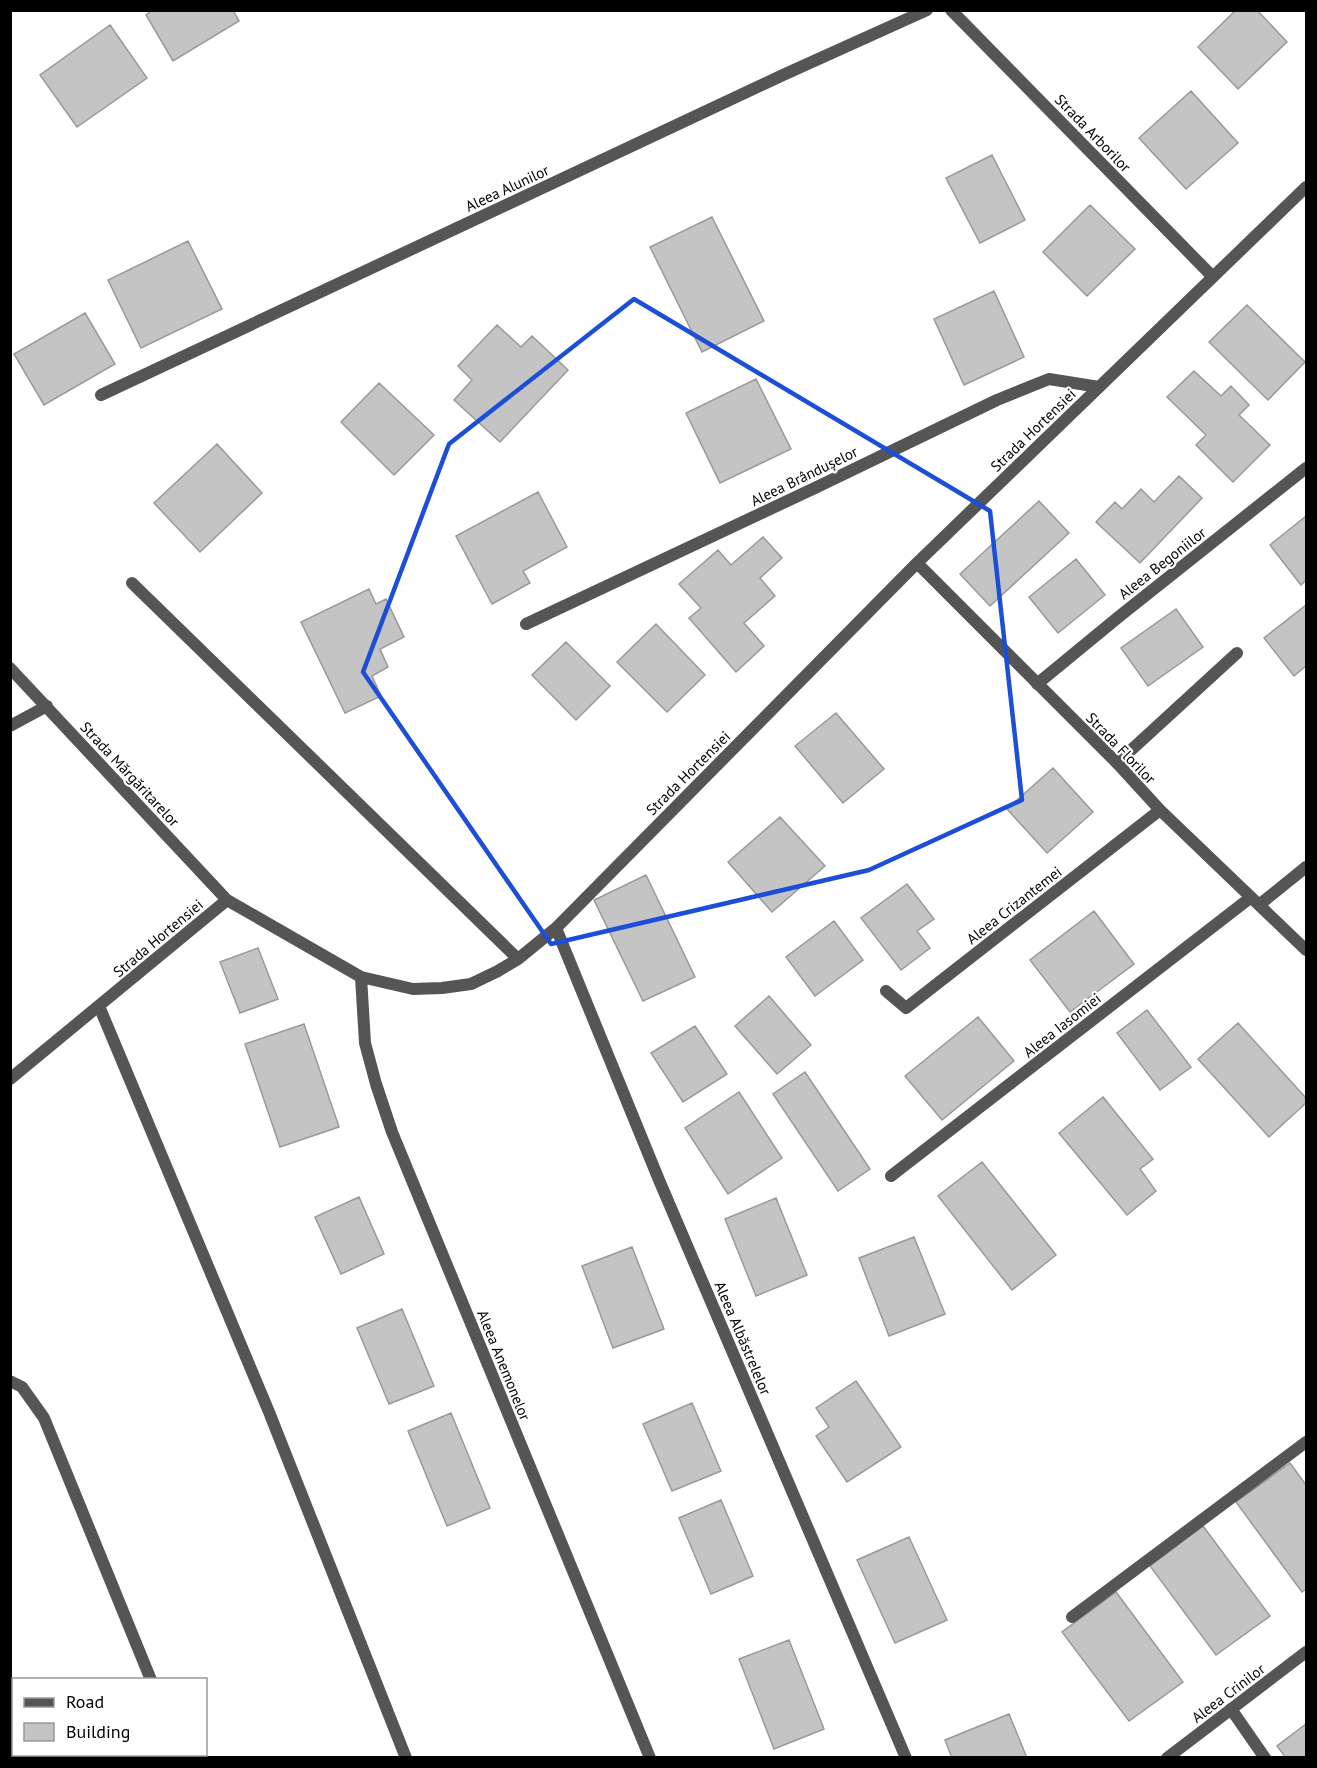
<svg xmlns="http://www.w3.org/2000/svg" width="1317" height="1768" viewBox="0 0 1317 1768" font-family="'PT Sans',sans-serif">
  <rect width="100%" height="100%" fill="#fff"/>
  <!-- building -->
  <path fill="#c4c4c4" stroke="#999" stroke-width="1.5" d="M 153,10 L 233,10 L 239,21 L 173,61 L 146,15 Z
    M 1236,10 L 1257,10 L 1287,42 L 1238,89 L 1198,47 Z
    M 110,25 L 147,78 L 77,127 L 40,75 Z
    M 1191,91 L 1238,143 L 1186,189 L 1139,138 Z
    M 992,155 L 1025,220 L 980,243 L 946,178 Z
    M 1090,205 L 1135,249 L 1087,296 L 1043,252 Z
    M 712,217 L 764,321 L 702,352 L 650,247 Z
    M 188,241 L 222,309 L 141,348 L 108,280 Z
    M 994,291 L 1024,357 L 964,385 L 934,319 Z
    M 1247,305 L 1305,362 L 1268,400 L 1209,342 Z
    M 85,313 L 115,364 L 44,405 L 14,354 Z
    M 497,325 L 521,347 L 532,336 L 568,370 L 500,442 L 454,400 L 472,380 L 458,366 Z
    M 1194,371 L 1221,396 L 1231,386 L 1249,405 L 1239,415 L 1270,445 L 1233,482 L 1196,445 L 1206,435 L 1167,397 Z
    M 756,379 L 791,449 L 720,483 L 686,413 Z
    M 379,383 L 434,435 L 394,475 L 341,422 Z
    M 217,444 L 262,493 L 200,552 L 154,503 Z
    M 1179,476 L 1202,498 L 1140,563 L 1096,522 L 1115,502 L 1122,509 L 1141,489 L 1154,502 Z
    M 538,492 L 567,547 L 523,571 L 530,583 L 492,604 L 456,536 Z
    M 1039,501 L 1069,533 L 990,606 L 960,574 Z
    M 1306,516 L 1306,580 L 1301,585 L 1270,545 Z
    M 763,537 L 782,558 L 760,578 L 775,596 L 744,623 L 764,646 L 736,672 L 689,618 L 701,608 L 679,584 L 718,550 L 731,565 Z
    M 1076,559 L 1105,595 L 1058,633 L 1029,597 Z
    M 369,589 L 376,604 L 386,599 L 404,637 L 380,649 L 388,667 L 372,676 L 381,696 L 345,713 L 301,622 Z
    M 1306,605 L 1306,666 L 1294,676 L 1264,638 Z
    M 1176,609 L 1203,647 L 1148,686 L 1121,648 Z
    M 656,624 L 705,675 L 667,712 L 617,662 Z
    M 566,642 L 610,686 L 576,720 L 532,675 Z
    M 836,713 L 884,769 L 843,803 L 795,746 Z
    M 1053,768 L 1093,812 L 1047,853 L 1007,809 Z
    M 780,817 L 825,866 L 772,912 L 728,862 Z
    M 646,875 L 695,977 L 643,1001 L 594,900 Z
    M 907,884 L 934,919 L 917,931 L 930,948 L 901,970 L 861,918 Z
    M 1094,911 L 1134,964 L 1070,1012 L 1030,960 Z
    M 834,921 L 863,960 L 815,996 L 786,957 Z
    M 258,948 L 278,999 L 240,1013 L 220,962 Z
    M 769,996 L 811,1045 L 777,1074 L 735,1026 Z
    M 1147,1010 L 1191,1067 L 1160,1090 L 1117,1033 Z
    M 978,1017 L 1014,1061 L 942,1120 L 905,1076 Z
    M 1238,1023 L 1306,1098 L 1306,1103 L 1269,1137 L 1198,1059 Z
    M 304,1024 L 339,1127 L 280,1147 L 245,1044 Z
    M 695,1026 L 727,1074 L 683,1102 L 651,1053 Z
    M 805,1072 L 870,1169 L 838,1191 L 773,1094 Z
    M 739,1092 L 782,1158 L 728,1194 L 685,1128 Z
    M 1103,1097 L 1153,1159 L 1140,1169 L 1156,1191 L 1127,1215 L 1059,1133 Z
    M 982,1162 L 1056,1255 L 1012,1290 L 938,1196 Z
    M 359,1197 L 384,1254 L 341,1274 L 315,1217 Z
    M 776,1198 L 807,1275 L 756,1296 L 725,1219 Z
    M 914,1237 L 945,1314 L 889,1336 L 859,1258 Z
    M 632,1247 L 664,1329 L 613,1348 L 582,1266 Z
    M 402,1309 L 434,1386 L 389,1404 L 357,1328 Z
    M 856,1381 L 901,1447 L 847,1482 L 816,1436 L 829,1427 L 816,1408 Z
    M 692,1403 L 721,1471 L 672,1491 L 643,1424 Z
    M 451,1413 L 490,1508 L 447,1526 L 408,1431 Z
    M 1290,1463 L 1306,1485 L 1306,1589 L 1302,1592 L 1236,1502 Z
    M 721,1500 L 753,1576 L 711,1594 L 679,1518 Z
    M 1203,1526 L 1270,1616 L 1216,1655 L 1150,1566 Z
    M 909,1537 L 947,1620 L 895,1643 L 857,1560 Z
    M 1116,1592 L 1183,1682 L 1129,1721 L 1062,1632 Z
    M 789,1640 L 824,1729 L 774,1749 L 739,1659 Z
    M 1009,1714 L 1027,1758 L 952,1758 L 945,1740 Z
    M 1306,1724 L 1306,1758 L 1286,1758 L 1277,1746 Z"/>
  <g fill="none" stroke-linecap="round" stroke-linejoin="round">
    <!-- service -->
    <path stroke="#555" stroke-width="12" d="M 1117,763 L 1237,653
      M 1231,1709 L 1265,1758"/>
    <!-- minor -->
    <path stroke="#555" stroke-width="12" d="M 951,10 L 1213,277
      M 101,395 L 783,75 L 927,10
      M 917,563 L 1117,763 L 1160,810 L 1306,950
      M 132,583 L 518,959
      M 526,624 L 817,487 L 997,400 L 1049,379 L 1099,387
      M 10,668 L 227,900 L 361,977 L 413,989 L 442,988 L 471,984 L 498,971 L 518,959 L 556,928 L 917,563 L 1306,187
      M 1037,684 L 1121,615 L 1306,468
      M 10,726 L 47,706
      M 1259,905 L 1306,867
      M 556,928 L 659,1180 L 906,1758
      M 361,977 L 365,1043 L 376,1084 L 392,1132 L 650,1758
      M 886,991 L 906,1008 L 1160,810
      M 99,1006 L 269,1412 L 406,1758
      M 10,1079 L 227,900
      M 891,1176 L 1250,898
      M 10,1381 L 22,1387 L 44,1418 L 151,1680
      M 1072,1617 L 1306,1442
      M 181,1754 L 183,1758
      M 1167,1758 L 1306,1652"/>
  </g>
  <!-- marked area -->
  <path fill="none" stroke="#1d4ed8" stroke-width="4.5" stroke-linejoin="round" d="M 634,299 L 990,511 L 1022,800 L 869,870 L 551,944 L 363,672 L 449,444 Z"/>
  <g text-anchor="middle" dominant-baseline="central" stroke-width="4.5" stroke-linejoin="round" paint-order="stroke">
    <!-- street labels -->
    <g font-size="15" fill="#000" stroke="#fff">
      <text transform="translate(1093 133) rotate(46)">Strada Arborilor</text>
      <text transform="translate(507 188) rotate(-25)">Aleea Alunilor</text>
      <text transform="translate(1033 430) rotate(-44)">Strada Hortensiei</text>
      <text transform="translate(804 476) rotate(-26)">Aleea Brândușelor</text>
      <text transform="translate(1162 563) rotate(-38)">Aleea Begoniilor</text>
      <text transform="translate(1121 748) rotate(46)">Strada Florilor</text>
      <text transform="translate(688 773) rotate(-45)">Strada Hortensiei</text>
      <text transform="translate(130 774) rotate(47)">Strada Mărgăritarelor</text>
      <text transform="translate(1014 905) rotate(-38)">Aleea Crizantemei</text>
      <text transform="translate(158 938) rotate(-40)">Strada Hortensiei</text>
      <text transform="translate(1062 1025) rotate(-38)">Aleea Iasomiei</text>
      <text transform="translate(743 1338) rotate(67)">Aleea Albăstrelelor</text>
      <text transform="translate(504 1365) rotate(68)">Aleea Anemonelor</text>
      <text transform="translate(1228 1693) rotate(-37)">Aleea Crinilor</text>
    </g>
  </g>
  <!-- border -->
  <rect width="1317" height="1768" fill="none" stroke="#000000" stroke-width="24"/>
  <!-- legend -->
  <rect x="12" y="1678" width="195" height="78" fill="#ffffff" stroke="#999999" stroke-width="1.5"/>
  <rect x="24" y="1698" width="30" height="9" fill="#555555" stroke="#999999" stroke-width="1.5"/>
  <text x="66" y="1708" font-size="18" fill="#000000">Road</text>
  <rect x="24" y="1723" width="30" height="18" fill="#c4c4c4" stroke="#999999" stroke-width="1.5"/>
  <text x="66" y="1738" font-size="18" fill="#000000">Building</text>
</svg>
